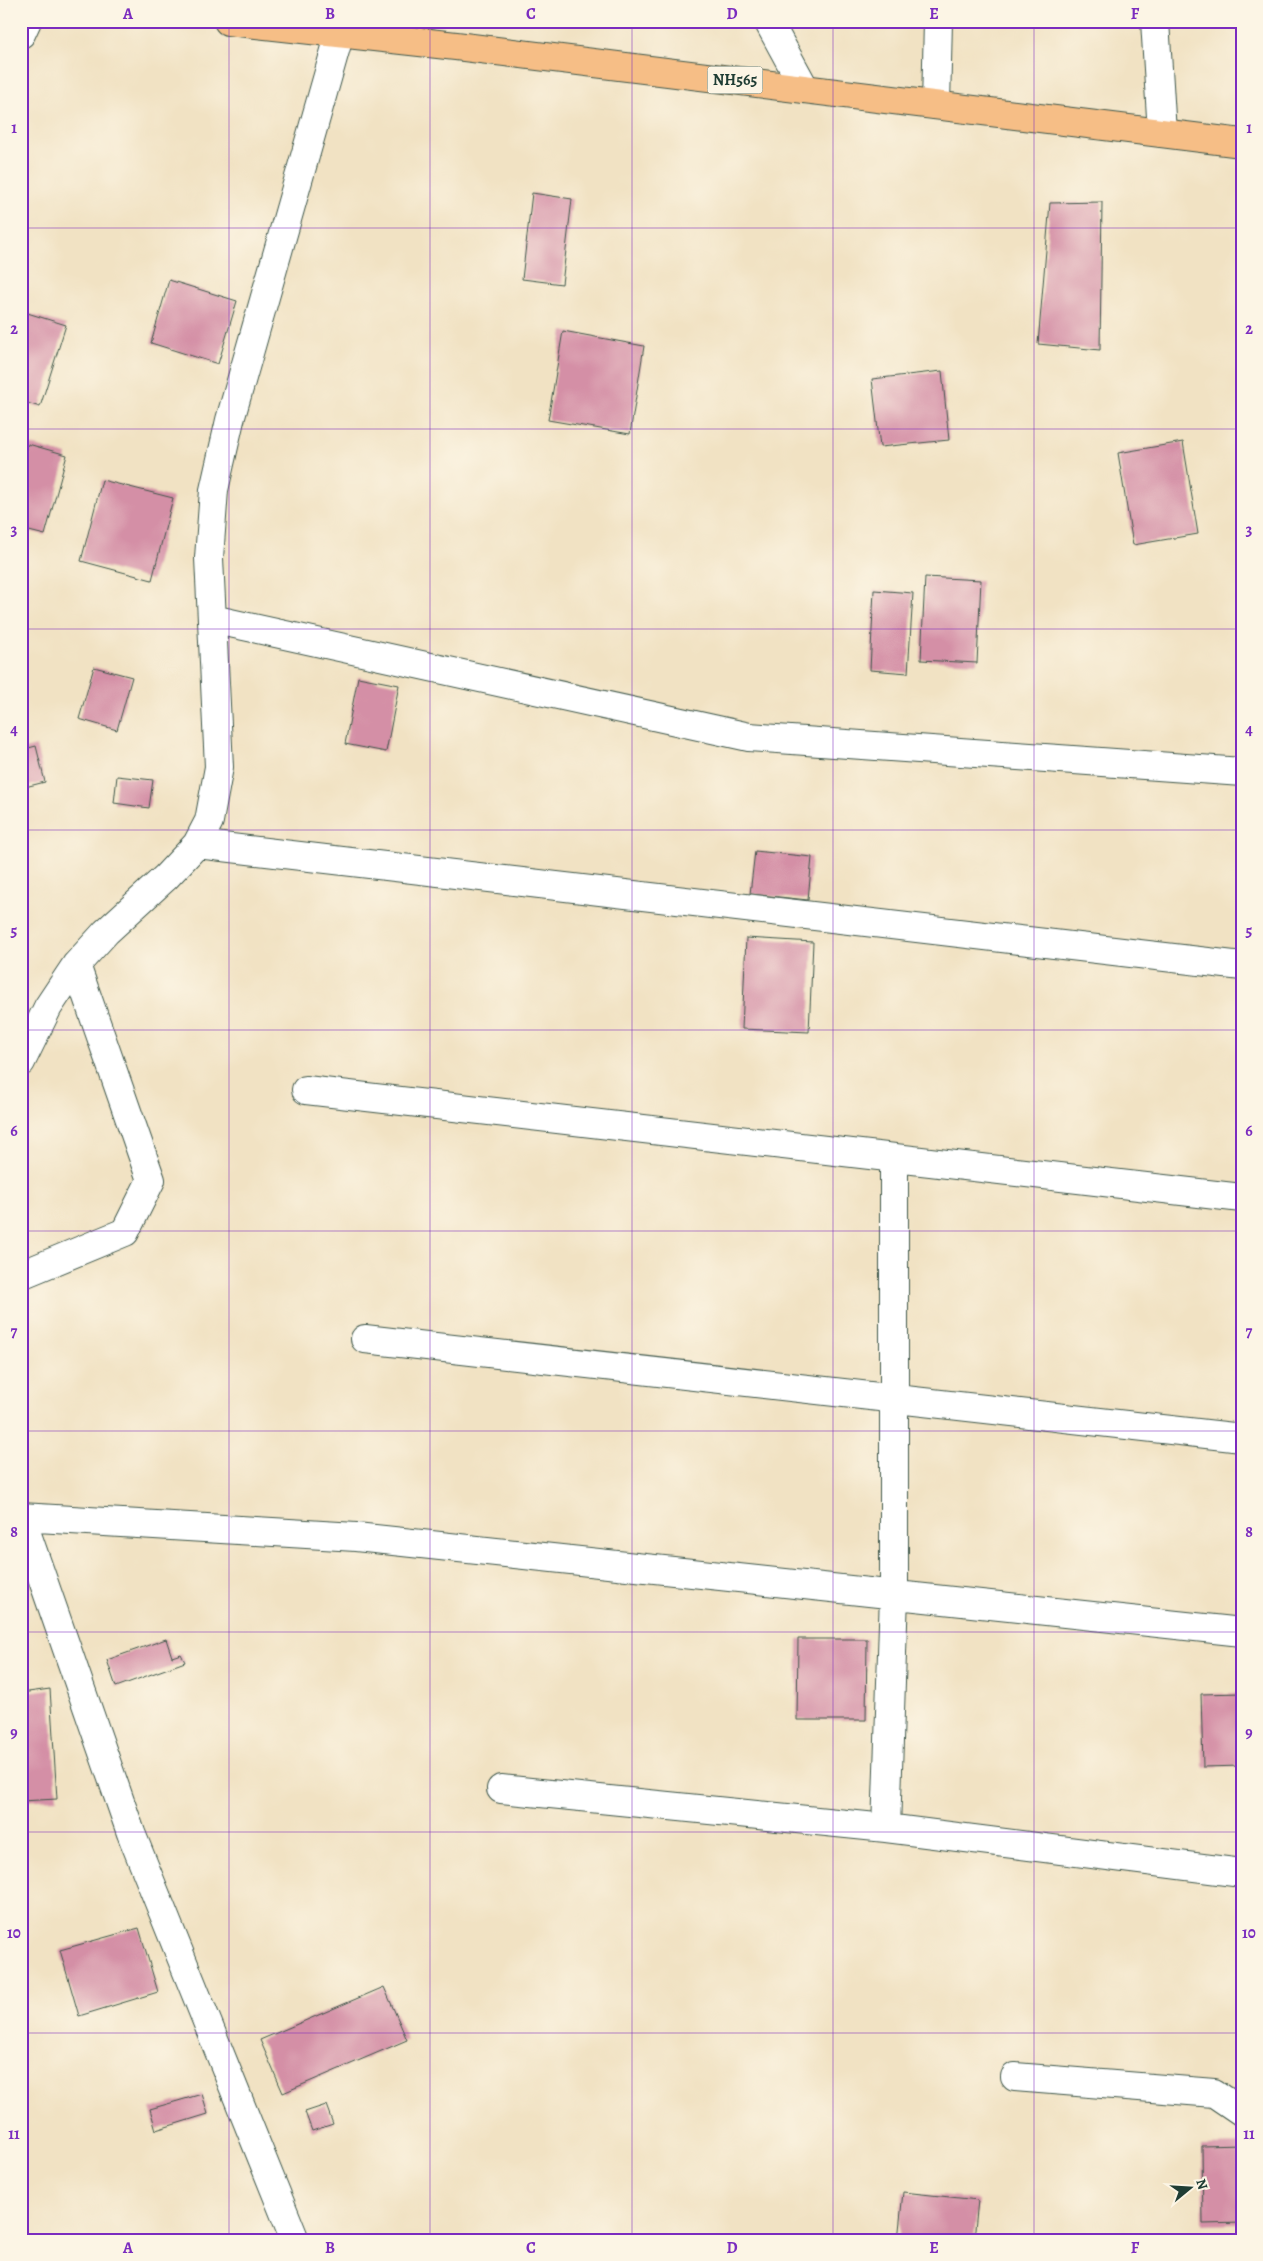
<svg xmlns="http://www.w3.org/2000/svg" width="1263" height="2261" viewBox="0 0 1263 2261" font-family="Alegreya,serif">
  <rect width="100%" height="100%" fill="#fcf5e5"/>
  <filter id="ink" filterUnits="userSpaceOnUse"><feTurbulence type="fractalNoise" baseFrequency=".02" numOctaves="2"/><feDisplacementMap in="SourceGraphic" scale="10" xChannelSelector="R" yChannelSelector="G"/><feConvolveMatrix kernelMatrix="1 2 1 2 8 2 1 2 1" color-interpolation-filters="sRGB"/></filter>
  <filter id="wash" filterUnits="userSpaceOnUse"><feTurbulence type="fractalNoise" baseFrequency=".0096" numOctaves="4" result="noise"/><feDisplacementMap in="SourceGraphic" scale="20" xChannelSelector="R" yChannelSelector="G"/><feGaussianBlur stdDeviation="1.12" result="paint"/><feColorMatrix in="noise" values="0 0 0 0 0 0 0 0 0 0 0 0 0 0 0 0 0 1.4 0 .05"/><feComposite in="paint" operator="in"/></filter>
  <g filter="url(#wash)">
    <rect width="100%" height="100%" fill="#f1e2c3"/>
    <g id="blocks">
      <!-- building -->
      <path fill="#d48fa6" d="M 532,193 L 572,199 L 562,284 L 522,279 Z
        M 1102,202 L 1100,350 L 1038,344 L 1050,203 Z
        M 169,280 L 237,301 L 218,364 L 151,343 Z
        M 21,311 L 66,325 L 40,407 L 21,401 Z
        M 563,331 L 644,346 L 630,434 L 548,420 Z
        M 942,371 L 949,440 L 880,447 L 872,379 Z
        M 1183,442 L 1198,534 L 1133,545 L 1118,453 Z
        M 28,444 L 67,455 L 45,535 L 21,529 L 21,470 Z
        M 102,480 L 173,498 L 152,580 L 81,561 Z
        M 925,577 L 981,580 L 977,663 L 921,660 Z
        M 874,590 L 913,593 L 908,673 L 870,670 Z
        M 94,667 L 132,677 L 117,730 L 79,719 Z
        M 358,677 L 399,685 L 386,752 L 345,744 Z
        M 36,746 L 45,782 L 21,788 L 21,750 Z
        M 117,776 L 153,780 L 149,808 L 114,803 Z
        M 755,851 L 812,857 L 808,900 L 750,894 Z
        M 746,938 L 813,942 L 809,1032 L 742,1029 Z
        M 166,1639 L 172,1657 L 181,1654 L 185,1662 L 116,1687 L 107,1660 Z
        M 798,1639 L 867,1639 L 866,1720 L 797,1720 Z
        M 50,1689 L 57,1799 L 21,1801 L 21,1693 Z
        M 1242,1693 L 1242,1766 L 1203,1767 L 1201,1694 Z
        M 139,1928 L 158,1992 L 79,2016 L 60,1950 Z
        M 384,1987 L 407,2040 L 283,2093 L 260,2040 Z
        M 202,2094 L 208,2114 L 156,2130 L 150,2109 Z
        M 326,2105 L 333,2124 L 312,2131 L 305,2112 Z
        M 1242,2145 L 1242,2223 L 1203,2224 L 1202,2146 Z
        M 903,2192 L 978,2200 L 974,2240 L 898,2240 Z"/>
    </g>
  </g>
  <g filter="url(#ink)">
    <use href="#blocks" fill-opacity="0" stroke="#3e5649" stroke-width="1"/>
    <g fill="none" stroke-linecap="round" stroke-linejoin="round">
      <!-- street casing -->
      <g stroke="#3e5649" stroke-width="30">
        <path id="street" d="M 768,21 L 805,89
          M 1155,21 L 1162,133
          M 21,34 L 27,21
          M 936,105 L 938,21
          M 212,619 L 749,737 L 1242,772
          M 197,844 L 1242,966
          M 21,1062 L 48,1007 L 76,965 L 106,932 L 166,877 L 197,844 L 209,821 L 219,767 L 209,558 L 214,490 L 230,420 L 340,33
          M 306,1090 L 1242,1198
          M 21,1275 L 125,1232 L 151,1180 L 76,965
          M 365,1339 L 1242,1438
          M 21,1517 L 356,1537 L 1242,1632
          M 21,1517 L 131,1833 L 295,2240
          M 501,1789 L 886,1828 L 1242,1873
          M 886,1828 L 894,1595 L 894,1158
          M 1015,2077 L 1214,2093 L 1242,2112"/>
      </g>
      <!-- highway casing -->
      <g stroke="#3e5649" stroke-width="30">
        <path id="highway" d="M 228,21 L 456,46 L 1242,143"/>
      </g>
      <!-- street -->
      <use href="#street" stroke="#fff" stroke-width="28"/>
      <!-- highway -->
      <use href="#highway" stroke="#f6be86" stroke-width="28"/>
    </g>
  </g>
  <!-- grid -->
  <path fill="none" stroke="#7b2cbf" stroke-width="1" stroke-opacity="0.55" d="M 229,21 L 229,2240M 430,21 L 430,2240M 632,21 L 632,2240M 833,21 L 833,2240M 1034,21 L 1034,2240M 21,228 L 1242,228M 21,429 L 1242,429M 21,629 L 1242,629M 21,830 L 1242,830M 21,1030 L 1242,1030M 21,1231 L 1242,1231M 21,1431 L 1242,1431M 21,1632 L 1242,1632M 21,1832 L 1242,1832M 21,2033 L 1242,2033"/>
  <g text-anchor="middle" dominant-baseline="central" stroke-width="4" stroke-linejoin="round" paint-order="stroke">
    <!-- shield labels -->
    <rect fill="#fcf5e5" stroke="#617469" stroke-width="1" x="707.5" y="66.5" width="55" height="27" rx="4"/>
    <g font-size="16" font-weight="bold" fill="#1f3d34">
      <text x="735" y="80">NH565</text>
    </g>
  </g>
  <!-- margin -->
  <rect width="1263" height="2261" fill="none" stroke="#fcf5e5" stroke-width="55"/>
  <!-- north arrow -->
  <g transform="translate(1190 2188) rotate(72)" stroke="#fcf5e5" stroke-width="4" paint-order="stroke">
  <path d="M0-4L9 19L0 12L-9 19Z" fill="#1f3d34"/>
  <text y="-8" font-size="14" font-weight="bold" text-anchor="middle" fill="#1f3d34">N</text>
  </g>
  <rect x="28" y="28" width="1208" height="2206" fill="none" stroke="#7b2cbf" stroke-width="2"/>
  <g font-size="16" text-anchor="middle" font-weight="bold" fill="#7b2cbf">
    <text x="128" y="19">A</text>
    <text x="330" y="19">B</text>
    <text x="531" y="19">C</text>
    <text x="732" y="19">D</text>
    <text x="934" y="19">E</text>
    <text x="1135" y="19">F</text>
    <text x="14" y="133">1</text>
    <text x="1249" y="133">1</text>
    <text x="14" y="334">2</text>
    <text x="1249" y="334">2</text>
    <text x="14" y="535">3</text>
    <text x="1249" y="535">3</text>
    <text x="14" y="735">4</text>
    <text x="1249" y="735">4</text>
    <text x="14" y="936">5</text>
    <text x="1249" y="936">5</text>
    <text x="14" y="1136">6</text>
    <text x="1249" y="1136">6</text>
    <text x="14" y="1337">7</text>
    <text x="1249" y="1337">7</text>
    <text x="14" y="1537">8</text>
    <text x="1249" y="1537">8</text>
    <text x="14" y="1738">9</text>
    <text x="1249" y="1738">9</text>
    <text x="14" y="1938">10</text>
    <text x="1249" y="1938">10</text>
    <text x="14" y="2139">11</text>
    <text x="1249" y="2139">11</text>
    <text x="128" y="2253">A</text>
    <text x="330" y="2253">B</text>
    <text x="531" y="2253">C</text>
    <text x="732" y="2253">D</text>
    <text x="934" y="2253">E</text>
    <text x="1135" y="2253">F</text>
  </g>
</svg>
